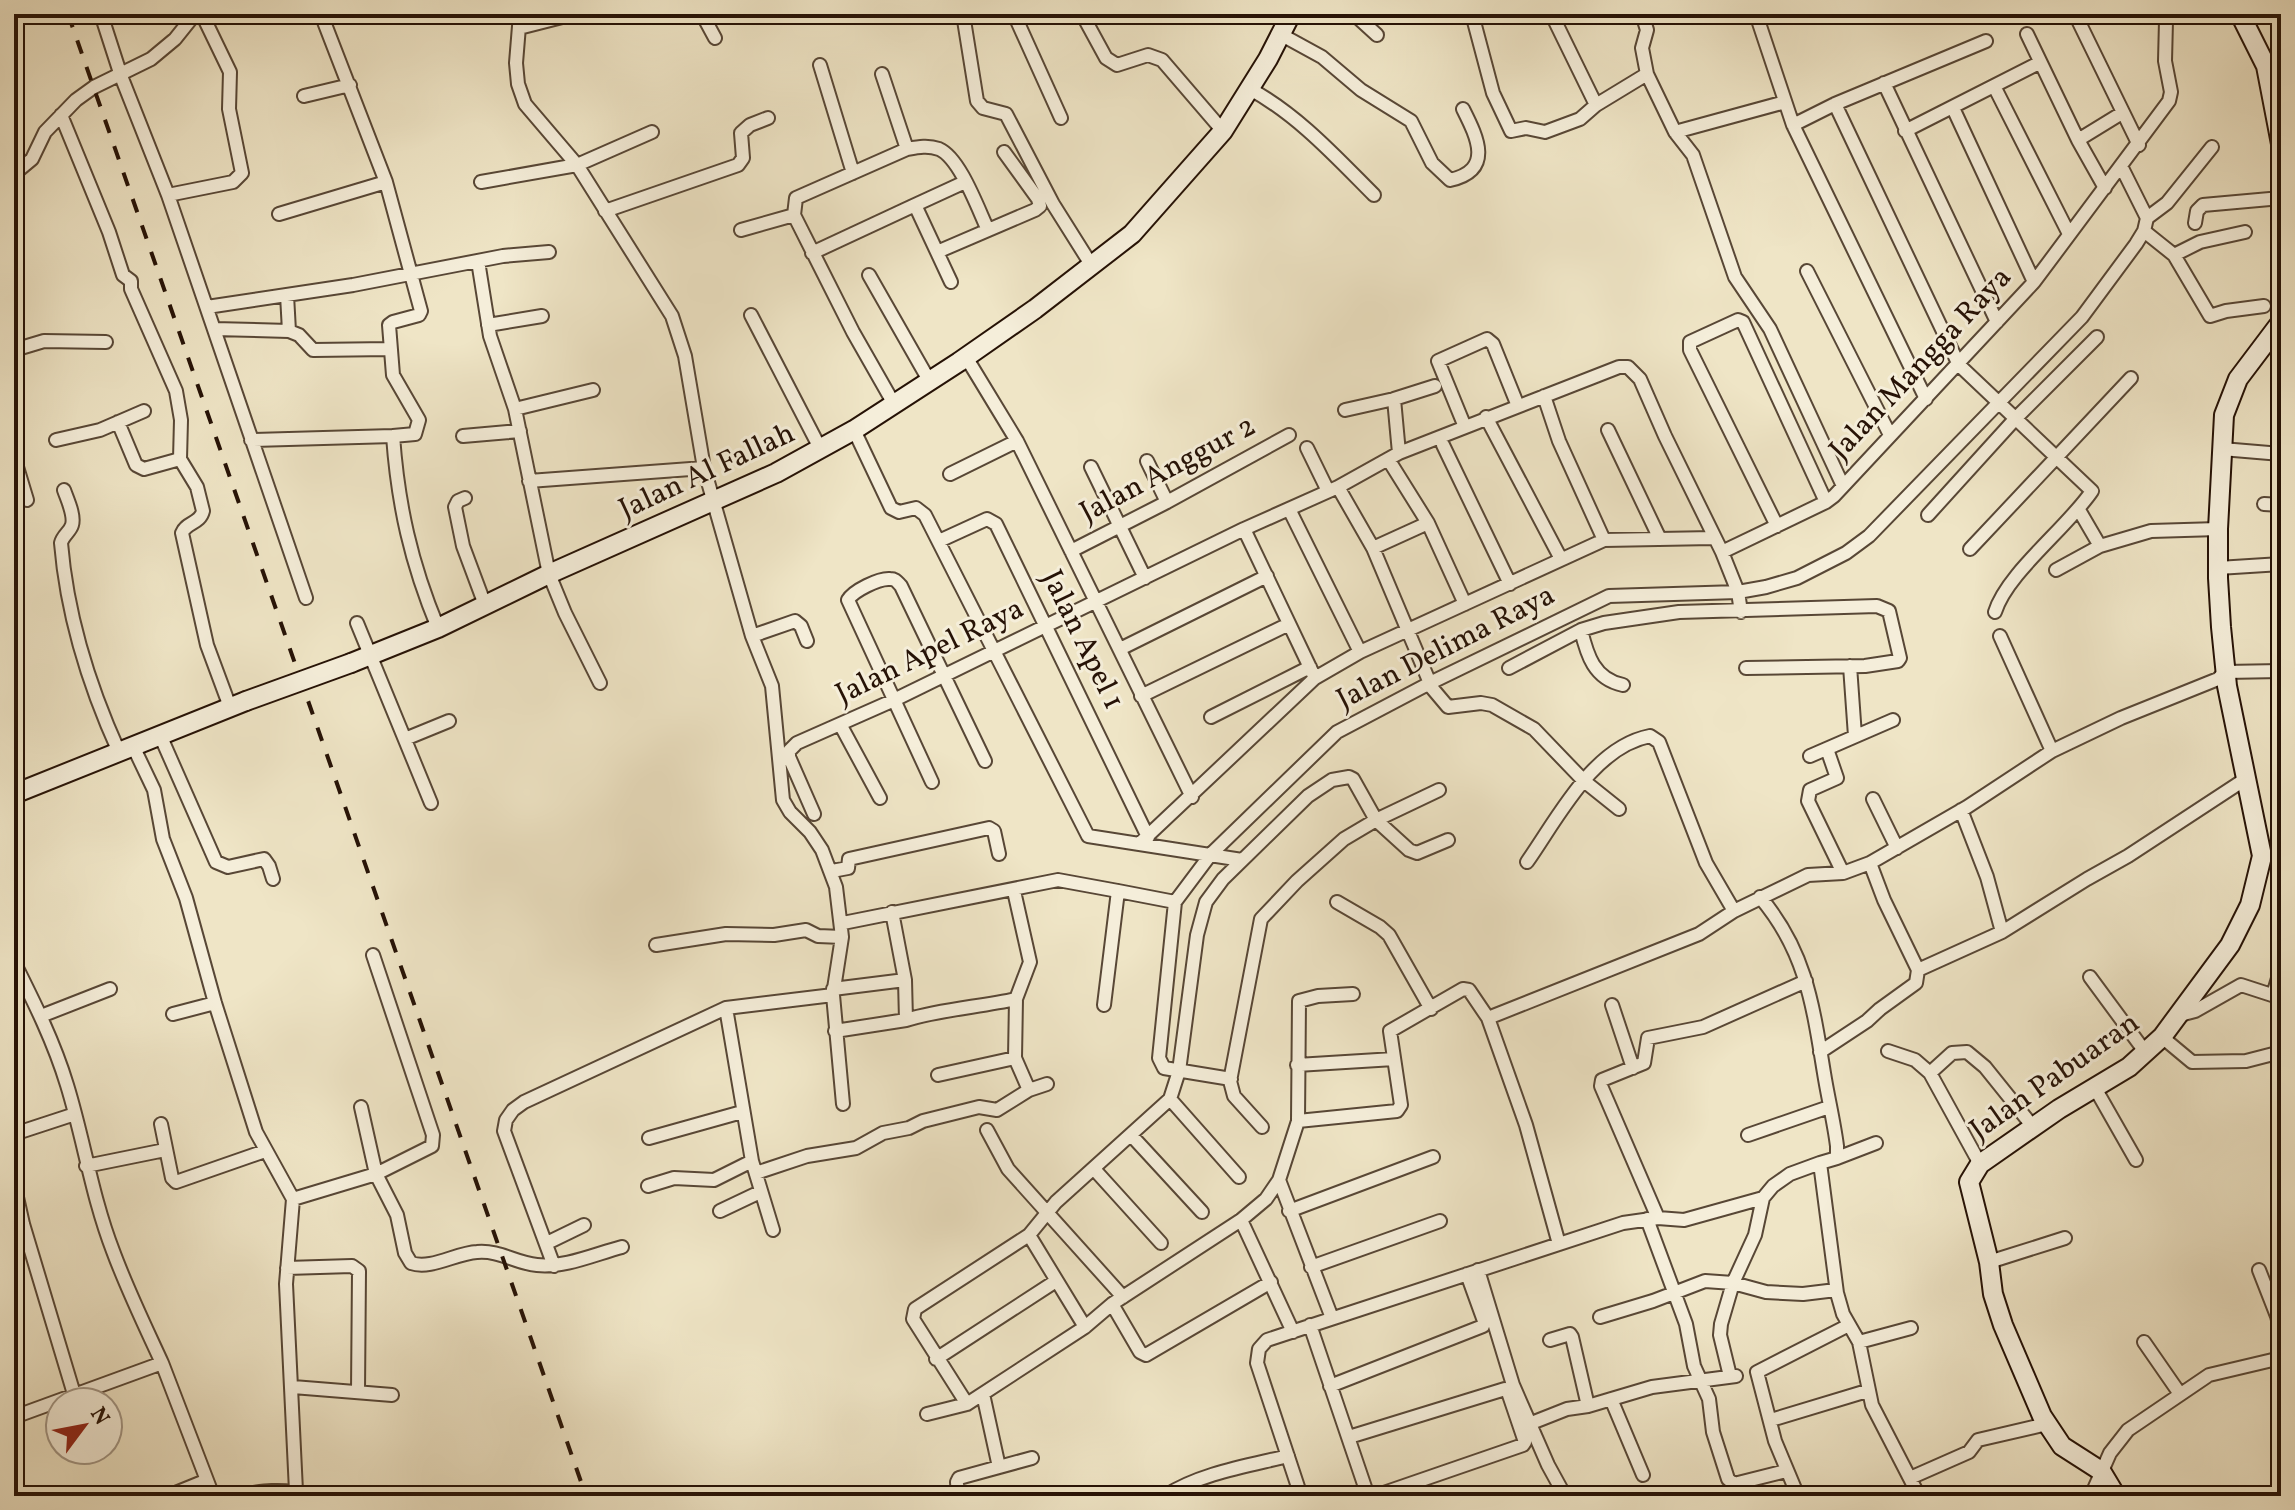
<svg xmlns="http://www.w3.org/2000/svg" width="2295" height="1510" viewBox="0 0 2295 1510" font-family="Vollkorn,serif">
  <rect width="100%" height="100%" fill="#efe5c6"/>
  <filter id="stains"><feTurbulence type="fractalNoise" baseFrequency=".0025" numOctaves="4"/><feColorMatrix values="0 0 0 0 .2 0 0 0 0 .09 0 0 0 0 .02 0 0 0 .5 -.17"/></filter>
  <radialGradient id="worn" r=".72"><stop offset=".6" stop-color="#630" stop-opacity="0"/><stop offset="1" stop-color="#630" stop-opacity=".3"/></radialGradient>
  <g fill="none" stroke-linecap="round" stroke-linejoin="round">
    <!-- street casing -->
    <g stroke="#584736" stroke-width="16">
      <path id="street" d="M 101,14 L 121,76 L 168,195 L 306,598
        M 321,14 L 386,182 L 421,311 L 419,315 L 393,322 L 389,325 L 393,375 L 419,420 L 415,434 L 393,436 C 398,505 411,563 438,628
        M 520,14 L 516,63 L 518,84 L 525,104 L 577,165 L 672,316 L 685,356 L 704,468 L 752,636 L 772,686 L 783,800 L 790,812 L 810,832 L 822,850 L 836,887 L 842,937 L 833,995 L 843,1104
        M 702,14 L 715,38
        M 963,14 L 977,101 L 983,108 L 1006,114 L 1053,204 L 1092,266
        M 1014,14 L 1061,118
        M 1082,14 L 1106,58 L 1117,65 L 1148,55 L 1162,60 L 1223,131
        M 1354,14 L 1377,35
        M 1472,14 L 1493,93 L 1511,131 L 1526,128 L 1545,132 L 1580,119 L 1596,105 L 1647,74
        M 1642,14 L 1647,30 L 1642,48 L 1647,74 L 1675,132 L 1693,155 L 1735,277 L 1770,329 L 1843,486
        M 1756,14 L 1793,125 L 1926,399
        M 2075,14 L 2139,145
        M 1552,15 L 1596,105
        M 519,28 L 574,14
        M 1280,34 L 1322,57 L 1361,90 L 1411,121 L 1432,163 L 1450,180 C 1494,170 1477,137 1463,109
        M 2027,34 L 2078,140 L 2105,188
        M 820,65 L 853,173
        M 882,74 L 907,149
        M 1884,83 L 1997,322
        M 1994,86 L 2069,234
        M 1250,89 C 1298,115 1336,157 1374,195
        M 304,96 L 350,85
        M 1835,104 L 1959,365 L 2092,491 C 2067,528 2007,573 1995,612
        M 1953,108 L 2034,282
        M 61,115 L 109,232 L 123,275 L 131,281 L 131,289 L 176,391 L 181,420 L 180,459 L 197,487 L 203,511 C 200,524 186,522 182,533 L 207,645 L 230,707
        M 1793,125 L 1835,104 L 1986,41
        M 1905,131 L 2039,63
        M 1675,132 L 1785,102
        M 2078,140 L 2122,113
        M 14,174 L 32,159 L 45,132 L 76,100 L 94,87 L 151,59 L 175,39 L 195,14
        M 481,182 L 577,165 L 652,132
        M 168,195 L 233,182 L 242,173 L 229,109 L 230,72 L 202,14
        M 915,205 L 965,182
        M 605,211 L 738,165 L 743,158 L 741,133 L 750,125 L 768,118
        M 279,214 L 386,182
        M 2147,218 L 2167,203 L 2212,147
        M 2195,223 L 2197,211 L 2203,205 L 2281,198
        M 741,230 L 794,215
        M 2144,231 L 2174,255 L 2200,242 L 2245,232
        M 937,252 L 1035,210 L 1040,206 L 1038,199 L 1004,152
        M 812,253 L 915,205 L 951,282
        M 2174,255 L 2210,316 L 2226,311 L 2264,306
        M 478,261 L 490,336 L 515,409 L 549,574 L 565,613 L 600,683
        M 1807,271 L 1890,435
        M 869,275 L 930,382
        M 287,295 L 289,331
        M 207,307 L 353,285 L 503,256 L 549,252
        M 751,315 L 821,450
        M 488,325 L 542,316
        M 214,329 L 289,331 L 299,335 L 313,350 L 390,349
        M 14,350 L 44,341 L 106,342
        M 966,357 L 1017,441 L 1192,797
        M 1544,396 L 1559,441 L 1604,540
        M 894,404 L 853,332 L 794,215 L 796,198 L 907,149 C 918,147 928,145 939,149 C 960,158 978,209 988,230
        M 515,409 L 593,390
        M 1345,410 L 1394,399
        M 1486,417 L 1561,559
        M 118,422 L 136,465 L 144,469 L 180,459
        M 1465,427 L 1438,361 L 1487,339 L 1493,344 L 1518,406
        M 854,430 L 891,508 L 899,512 L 916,508 L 925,515 L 1088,836 L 1242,860
        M 1608,430 L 1659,537
        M 463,436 L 520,431
        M 56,440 L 100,430 L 144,411
        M 251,440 L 393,436
        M 1443,445 L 1510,584
        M 1307,448 L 1328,491
        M 2222,449 L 2281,454
        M 1399,453 L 1394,399 L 1435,386
        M 14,457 L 27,500
        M 1388,459 L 1428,523 L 1465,604
        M 1147,461 L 1167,502
        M 1091,467 L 1145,578
        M 950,474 L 1017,441
        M 529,481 L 704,468
        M 1338,487 L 1373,548 L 1432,688 L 1448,707 L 1481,703 L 1492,705 L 1534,729 L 1584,781 L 1619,809
        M 64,490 C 67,499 75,515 72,525 C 70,532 63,535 61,543 C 67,615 89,686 119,752
        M 465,498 L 458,501 L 455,507 L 463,546 L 485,605
        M 2264,504 L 2281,505
        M 1289,509 L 1360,652
        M 1928,515 L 2016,418 L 2097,337
        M 1777,526 L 1690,350 L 1690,342 L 1738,320 L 1743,322 L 1826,502
        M 1244,529 L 1315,678
        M 939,541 L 987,519 L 996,524 L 1148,837
        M 2100,546 L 2151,531 L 2218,529
        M 1373,548 L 1428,523
        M 1970,549 L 2131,378
        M 1071,551 L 1167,502 L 1289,435
        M 1722,552 L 1826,502 L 1834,496 L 2034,282 L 2169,101 L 2171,92 L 2165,61 L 2166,21
        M 2218,568 L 2281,564
        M 2056,570 L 2100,546 L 2079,510
        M 357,623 L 431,803
        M 1581,630 C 1587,655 1594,679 1623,685
        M 752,636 L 795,621 L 801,626 L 807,641
        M 2000,636 L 2052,751
        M 1120,649 L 1267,576
        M 1850,666 L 1855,736
        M 1509,668 L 1581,630 L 1604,623 L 1679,612 L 1877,606 L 1889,611 L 1900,658 L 1898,661 L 1865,666 L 1746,668
        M 1141,696 L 1289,624
        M 1211,717 L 1310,667
        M 840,724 L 880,798
        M 160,735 L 216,862 L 228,867 L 264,859 L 269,866 L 273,879
        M 405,739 L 449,721
        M 133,746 L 154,790 L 163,839 L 186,898 L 215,1003 L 256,1132 L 293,1199 L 286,1284 L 296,1491
        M 1827,749 L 1837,778 L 1810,790 L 1808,801 L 1843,873
        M 1810,756 L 1893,720
        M 932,782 L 848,600 C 853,591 879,578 890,579 C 896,579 897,582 901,586 L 985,761
        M 1873,799 L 1897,848
        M 1961,810 L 1987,877 L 2002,932
        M 814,814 L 789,757 L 789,751 L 797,743 L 892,701 L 1244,529 L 1338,487 L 1399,453 L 1619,367 L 1628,367 L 1640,379 L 1665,436 L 1722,552 L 1738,592 L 1741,612
        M 1139,844 L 1315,678 L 1360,652 L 1604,540 L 1713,538
        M 1527,862 C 1558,818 1593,747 1650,736 L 1659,742 L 1706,863 L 1734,911
        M 832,871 L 848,868 L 849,859 L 989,828 L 994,831 L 999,854
        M 1014,891 L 1030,962 L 1016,999 L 1015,1058 L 1029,1090 L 1047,1084
        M 1760,897 C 1806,951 1813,1006 1824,1073 C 1828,1098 1834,1122 1837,1146 L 1837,1158 L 1820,1163 L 1837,1293 L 1843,1314 L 1859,1342 L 1872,1405 L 1919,1496
        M 1337,902 L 1380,927 L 1389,935 L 1431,1009
        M 892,912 L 905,980 L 906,1020 C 942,1009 980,1007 1016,999
        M 843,923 L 1058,880 L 1118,891
        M 656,945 L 726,934 L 774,935 L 806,930 L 818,936 L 842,937
        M 14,962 C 34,1002 54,1042 67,1085 C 84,1140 92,1197 113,1251 C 127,1289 145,1326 162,1363
        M 1918,970 L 2002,932 L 2087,879 L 2128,856 L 2247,778
        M 2090,977 L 2146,1053
        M 833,989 L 905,980
        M 2273,995 L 2281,968
        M 1104,1005 L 1118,891 L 1175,902
        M 1612,1005 L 1633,1068
        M 726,1008 L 752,1161 L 773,1230
        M 173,1014 L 215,1003
        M 2180,1015 L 2195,1011 L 2241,985 L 2281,998
        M 41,1016 L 110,989
        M 1488,1018 L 1699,934 L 1734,911 L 1808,875 L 1843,873 L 1870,863 L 1967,807 L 2052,751 L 2121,718 L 2218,679 L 2225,672 L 2281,671
        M 835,1031 L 906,1020
        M 2162,1037 L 2192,1062 L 2246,1061 L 2281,1052
        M 1888,1051 L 1915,1060 L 1930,1073 L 1980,1164
        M 1820,1052 L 1867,1021 L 1880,1009 L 1916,983 L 1918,970 L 1884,900 L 1870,863
        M 1297,1065 L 1394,1059
        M 1930,1073 L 1952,1053 L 1967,1052 L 1985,1067 L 2034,1128
        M 938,1075 L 1015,1058
        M 1231,1079 L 1164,1068 L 1159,1058 L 1175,902 L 1211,854 L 1337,732 L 1430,683 L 1609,596 L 1738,592 L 1766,587 L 1797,578 L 1846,553 L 1869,536 L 2082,317 L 2136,244 L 2144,231 L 2147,218 L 2122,168
        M 2095,1088 L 2136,1160
        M 1170,1099 L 1239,1177
        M 361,1107 L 376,1174 L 397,1215 L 405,1253 L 411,1263 C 431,1270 456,1253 477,1252 C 500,1250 515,1263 537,1265 C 565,1268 595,1254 622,1247
        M 1298,1121 L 1397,1111 L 1401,1105 L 1390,1031 L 1463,989 L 1469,990 L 1488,1018 L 1526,1125 L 1559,1244
        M 161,1124 L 172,1178 L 176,1182 L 265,1151
        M 1262,1127 L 1234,1096 L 1230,1081 L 1261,919 L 1297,881 L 1344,839 L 1376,820 L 1439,790
        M 987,1130 L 1008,1169 L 1123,1297
        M 14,1134 L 75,1114
        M 1131,1135 L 1202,1212
        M 1748,1135 L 1829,1107
        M 649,1138 L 742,1112
        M 1837,1158 L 1876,1143
        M 86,1166 L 165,1150
        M 1094,1169 L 1161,1243
        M 756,1173 L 807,1156 L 856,1148 L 883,1133 L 909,1128 L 923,1121 L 979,1107 L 997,1110 L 1029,1090
        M 1279,1180 L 1332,1318
        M 14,1184 L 23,1224 L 74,1394
        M 648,1186 L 674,1178 L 714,1180 L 752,1161
        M 293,1199 L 376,1174 L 432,1146 L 433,1135 L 373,955
        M 720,1211 L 760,1192
        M 1289,1211 L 1433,1157
        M 1658,1218 L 1601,1086 L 1602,1080 L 1644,1063 L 1648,1038 L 1703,1027 L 1806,981
        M 1647,1219 L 1686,1324 L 1694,1366 L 1709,1399 L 1713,1432 L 1728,1479 L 1734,1484 L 1786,1471
        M 1241,1220 L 1293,1332
        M 1029,1235 L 1085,1327
        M 547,1243 L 584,1225
        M 1989,1262 L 2065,1238
        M 554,1266 L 504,1131 L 506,1120 L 513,1110 L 524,1102 L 726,1008 L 833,995
        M 1311,1267 L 1440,1221
        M 287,1268 L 352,1266 L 359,1271 L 358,1391
        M 1478,1270 L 1513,1385 L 1548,1465 L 1565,1496
        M 2259,1270 L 2277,1316
        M 1112,1304 L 1140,1352 L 1146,1355 L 1271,1282
        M 2281,1315 L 2277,1316 L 2281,1332
        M 1600,1317 L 1653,1301 L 1705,1281 L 1733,1283 L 1766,1292 L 1803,1294 L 1836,1290
        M 1310,1325 L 1368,1496
        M 1550,1340 L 1570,1334 L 1572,1337 L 1588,1406
        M 1859,1342 L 1911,1328
        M 2144,1342 L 2180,1394
        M 936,1359 L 1056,1281
        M 1730,1376 L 1720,1335 L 1721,1324 L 1733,1283 L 1755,1235 L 1763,1198
        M 1330,1386 L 1483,1326 L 1484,1321 L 1467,1274
        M 293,1387 L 392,1395
        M 983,1394 L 999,1467
        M 1611,1399 L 1643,1475
        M 967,1404 L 913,1319 L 915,1309 L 1029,1235 L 1056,1202 L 1170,1099 L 1179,1071 L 1197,935 L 1206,902 L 1223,879 L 1308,796 L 1332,780 L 1349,777 L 1353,779 L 1376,820 L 1409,850 L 1417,853 L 1448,840
        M 927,1414 L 967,1404 L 1085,1327 L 1112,1304 L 1241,1220 L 1266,1199 L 1279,1180 L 1298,1121 L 1299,1001 L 1318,996 L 1353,994
        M 14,1417 L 162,1363 L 213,1496
        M 1771,1420 L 1867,1391
        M 1529,1424 L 1567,1409 L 1588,1406 L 1652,1387 L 1736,1376
        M 1349,1437 L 1505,1389 L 1508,1392 L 1525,1442 L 1523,1445 L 1375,1496
        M 1910,1478 L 1969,1452 L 1978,1440 L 2047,1424
        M 168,1496 L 205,1481
        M 233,1496 C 257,1492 285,1487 307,1496
        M 958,1496 L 957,1482 L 959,1478 L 1032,1458
        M 1165,1496 C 1201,1473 1247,1466 1288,1456
        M 1301,1496 L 1257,1363 L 1259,1349 L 1267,1340 L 1623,1223 L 1658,1218 L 1684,1220 L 1763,1198 L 1773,1186 L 1790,1174 L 1820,1163
        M 1798,1496 L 1775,1441 L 1757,1372 L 1849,1325
        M 2091,1496 L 2110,1453 L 2128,1430 L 2209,1375 L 2281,1358"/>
    </g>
    <!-- secondary casing -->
    <g stroke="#261206" stroke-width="22">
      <path id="secondary" d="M 2240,14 L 2266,66 L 2281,144
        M 351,663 L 438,628 L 549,574 L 776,473 L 854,430 L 959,362 L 1035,309 L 1132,234 L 1223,131 L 1268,59 L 1291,14
        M 14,794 L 246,701
        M 2116,1496 L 2101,1471 L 2062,1446 L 2042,1416 L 2003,1325 L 1993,1294 L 1989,1262 L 1969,1182 L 1980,1164 L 2059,1109 L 2129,1067 L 2162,1037 L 2230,945 L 2250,905 L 2262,856 L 2227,686 L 2221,627 L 2218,578 L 2218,529 L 2224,415 L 2238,379 L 2281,322"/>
    </g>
    <!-- street -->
    <use href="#street" stroke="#f5eeda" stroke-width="12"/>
    <!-- secondary -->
    <use href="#secondary" stroke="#f5eeda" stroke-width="18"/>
    <!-- rail -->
    <path stroke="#261206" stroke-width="4" stroke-dasharray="14 14" stroke-linecap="butt" d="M 68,14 L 586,1496"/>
    <!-- secondary-bridge casing -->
    <g stroke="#261206" stroke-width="22" stroke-linecap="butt">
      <path id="secondary-bridge" d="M 246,701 L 351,663"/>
    </g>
    <!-- secondary-bridge -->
    <use href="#secondary-bridge" stroke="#f5eeda" stroke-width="18"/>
  </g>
  <g text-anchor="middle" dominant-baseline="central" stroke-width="6" stroke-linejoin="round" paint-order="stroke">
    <!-- street labels -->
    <g font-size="30" fill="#261206" stroke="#f5eeda">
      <text transform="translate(1921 364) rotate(-47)">Jalan Mangga Raya</text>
      <text transform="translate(1168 470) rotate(-28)">Jalan Anggur 2</text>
      <text transform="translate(707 472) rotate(-25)">Jalan Al Fallah</text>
      <text transform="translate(1082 640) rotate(64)">Jalan Apel 1</text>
      <text transform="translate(1446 648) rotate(-27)">Jalan Delima Raya</text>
      <text transform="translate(930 652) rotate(-26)">Jalan Apel Raya</text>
      <text transform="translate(2055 1077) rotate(-35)">Jalan Pabuaran</text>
    </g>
  </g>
  <!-- margin -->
  <rect width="2295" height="1510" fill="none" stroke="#efe5c6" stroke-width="48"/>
  <rect x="16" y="16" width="2263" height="1478" fill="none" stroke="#261206" stroke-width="4"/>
  <rect x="24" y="24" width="2247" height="1462" fill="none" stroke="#261206" stroke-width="2"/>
  <!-- north arrow -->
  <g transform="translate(84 1426) rotate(58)"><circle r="38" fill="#f5eeda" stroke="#a29685" stroke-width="2"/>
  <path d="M0-6L14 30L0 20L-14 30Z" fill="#8f2418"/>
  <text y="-12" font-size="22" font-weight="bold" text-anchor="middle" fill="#261206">N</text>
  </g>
  <rect width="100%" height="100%" filter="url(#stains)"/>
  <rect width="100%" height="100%" fill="url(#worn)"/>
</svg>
